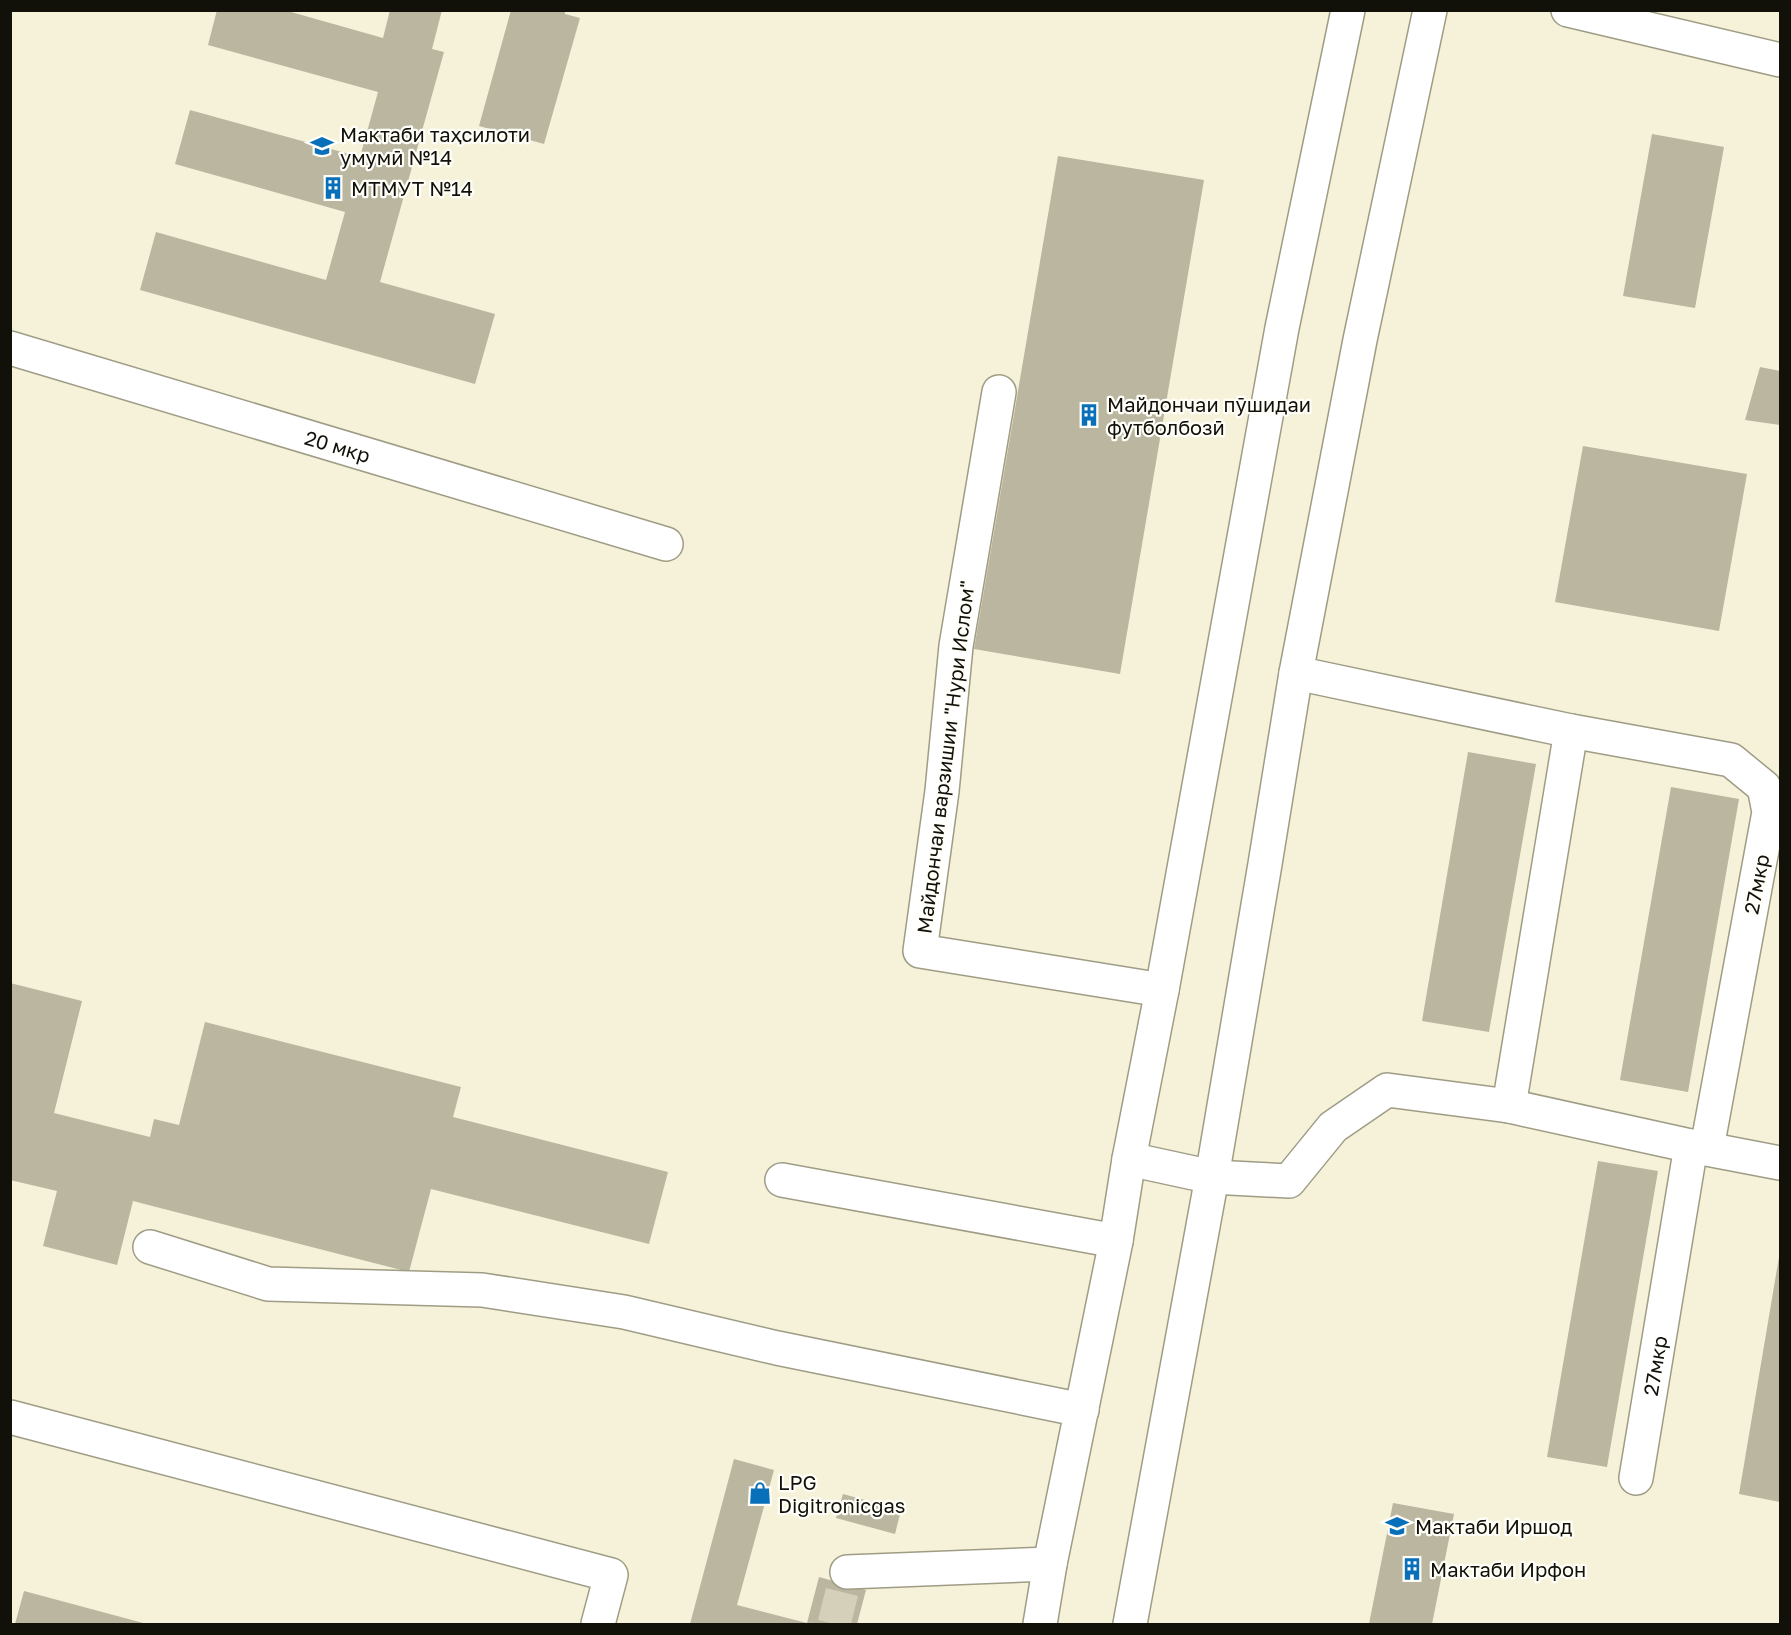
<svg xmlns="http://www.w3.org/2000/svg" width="1791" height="1635" viewBox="0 0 1791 1635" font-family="'Golos Text',sans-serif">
  <rect width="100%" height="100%" fill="#f6f2d9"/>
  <!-- building -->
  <path fill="#bab69f" d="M 217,10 L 284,10 L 383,38 L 390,10 L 442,10 L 432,49 L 444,52 L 380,282 L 495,314 L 475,384 L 140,290 L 156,232 L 326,280 L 345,212 L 175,164 L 190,110 L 360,157 L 378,92 L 208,45 Z
    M 511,10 L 565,10 L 565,14 L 580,18 L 544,144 L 479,126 Z
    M 1652,134 L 1724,147 L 1695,308 L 1623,296 Z
    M 1058,156 L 1204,180 L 1120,674 L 974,649 Z
    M 1760,367 L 1780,371 L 1780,425 L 1745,420 Z
    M 1583,446 L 1747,474 L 1719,631 L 1555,602 Z
    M 1468,752 L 1536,764 L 1489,1032 L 1422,1021 Z
    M 1671,787 L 1739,799 L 1688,1092 L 1620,1080 Z
    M 10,983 L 82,1001 L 54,1113 L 150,1137 L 154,1119 L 179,1125 L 205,1022 L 461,1087 L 453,1117 L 668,1172 L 649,1244 L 431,1189 L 409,1272 L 133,1201 L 117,1265 L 43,1246 L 57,1191 L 10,1180 Z
    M 1598,1161 L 1658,1171 L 1607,1467 L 1547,1457 Z
    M 1779,1257 L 1780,1257 L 1780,1502 L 1739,1494 Z
    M 734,1459 L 774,1470 L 737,1605 L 807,1623 L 819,1577 L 866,1590 L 857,1624 L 690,1624 Z
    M 843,1494 L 901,1510 L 895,1534 L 836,1518 Z
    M 1393,1503 L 1454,1514 L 1432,1624 L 1369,1624 Z
    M 24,1591 L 147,1624 L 15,1624 Z"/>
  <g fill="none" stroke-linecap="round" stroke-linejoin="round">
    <!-- minor-tunnel -->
    <path stroke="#d4d0ba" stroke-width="33" stroke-dasharray="33 16" stroke-linecap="butt" d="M 834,1624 L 847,1572"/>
    <!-- minor casing -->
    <g stroke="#9f9c85" stroke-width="36">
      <g id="minor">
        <path d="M 1568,10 L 1780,60"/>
        <path id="s1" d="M 10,348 L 666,544"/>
        <path d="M 999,392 L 956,646 L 942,791 L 920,951 L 1162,990"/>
        <path d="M 1296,673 L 1571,731 L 1509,1106"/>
        <path d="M 1571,731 L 1731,760 L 1764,787 L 1769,812 L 1707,1148"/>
        <path d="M 1129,1159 L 1212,1177 L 1289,1181 L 1333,1127 L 1387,1090 L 1509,1106 L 1691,1146 L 1780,1163"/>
        <path d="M 782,1180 L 1116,1241"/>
        <path d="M 150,1247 L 268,1284 L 482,1290 L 624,1312 L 777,1348 L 1082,1410"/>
        <path d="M 10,1417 L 611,1575 L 598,1624"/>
        <path id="s2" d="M 1636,1478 L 1691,1146"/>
        <path d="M 847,1572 L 1050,1564"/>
      </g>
    </g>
    <!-- highway casing -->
    <g stroke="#9f9c85" stroke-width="36">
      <path id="highway" d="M 1040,1624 L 1050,1564 L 1116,1241 L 1129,1159 L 1162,990 L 1282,328 L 1348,10
        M 1130,1624 L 1212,1177 L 1265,864 L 1296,673 L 1360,340 L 1430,10"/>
    </g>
    <!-- minor -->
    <use href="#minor" stroke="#fff" stroke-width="33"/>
    <!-- highway -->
    <use href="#highway" stroke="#fff" stroke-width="33"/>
  </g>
  <!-- icons -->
  <defs>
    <g id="school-bare" transform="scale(1.8)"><path d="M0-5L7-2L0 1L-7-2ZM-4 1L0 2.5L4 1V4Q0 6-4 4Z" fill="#086fba" stroke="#fffef9" stroke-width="2.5" paint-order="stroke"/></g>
    <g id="building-bare" transform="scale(1.8)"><path d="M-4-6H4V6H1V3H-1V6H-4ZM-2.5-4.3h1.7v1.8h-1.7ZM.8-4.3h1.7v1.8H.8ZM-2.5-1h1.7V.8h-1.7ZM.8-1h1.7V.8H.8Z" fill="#086fba" stroke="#fffef9" stroke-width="2.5" paint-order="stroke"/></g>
    <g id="shop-bare" transform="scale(1.8)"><path d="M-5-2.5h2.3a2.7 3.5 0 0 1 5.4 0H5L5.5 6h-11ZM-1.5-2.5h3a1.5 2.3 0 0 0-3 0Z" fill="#086fba" stroke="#fffef9" stroke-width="2.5" paint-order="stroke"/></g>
  </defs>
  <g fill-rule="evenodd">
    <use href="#school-bare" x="322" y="146"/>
    <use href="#building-bare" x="333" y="188"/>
    <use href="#building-bare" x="1089" y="415"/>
    <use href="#shop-bare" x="760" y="1493"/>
    <use href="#school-bare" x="1397" y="1526"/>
    <use href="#building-bare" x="1412" y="1569"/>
  </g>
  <g text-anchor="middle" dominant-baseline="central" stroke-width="4.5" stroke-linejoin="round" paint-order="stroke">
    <!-- poi labels -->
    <g font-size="20" fill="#121109" stroke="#fffef9" text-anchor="start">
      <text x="340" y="134">Мактаби таҳсилоти<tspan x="340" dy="23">умумӣ №14</tspan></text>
      <text x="351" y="188">МТМУТ №14</text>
      <text x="1107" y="404">Майдончаи пӯшидаи<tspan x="1107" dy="23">футболбозӣ</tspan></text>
      <text x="778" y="1482">LPG<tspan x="778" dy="23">Digitronicgas</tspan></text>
      <text x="1415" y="1526">Мактаби Иршод</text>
      <text x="1430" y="1569">Мактаби Ирфон</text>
    </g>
    <!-- street labels -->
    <g font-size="20" fill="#121109" stroke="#fffef9">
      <text stroke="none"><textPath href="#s1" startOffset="342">20 мкр</textPath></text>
      <text transform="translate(945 757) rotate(-83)">Майдончаи варзишии "Нури Ислом"</text>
      <text transform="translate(1756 884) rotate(-79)">27мкр</text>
      <text stroke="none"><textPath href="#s2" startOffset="114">27мкр</textPath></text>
    </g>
  </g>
  <!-- border -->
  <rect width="1791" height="1635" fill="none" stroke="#121109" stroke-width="24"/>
</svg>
